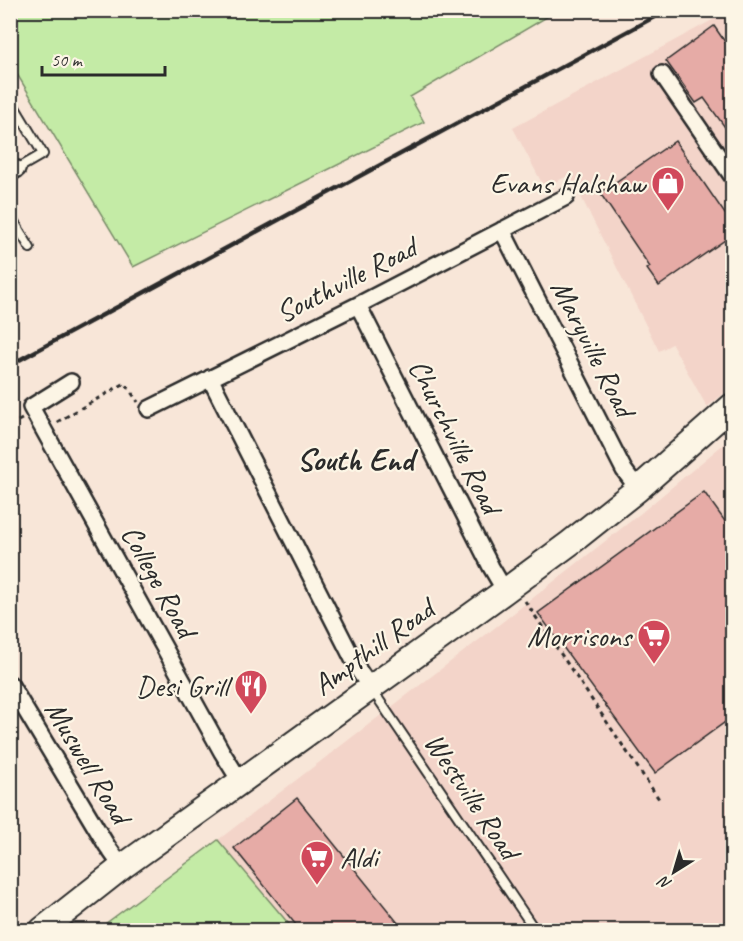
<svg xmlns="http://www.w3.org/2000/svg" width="743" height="941" font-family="Caveat,sans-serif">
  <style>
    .built { fill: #f3d4c9 }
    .green { fill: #c4eba6; stroke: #788b68; stroke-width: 1.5 }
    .building { fill: #e6aba6; stroke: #2b2b2b; stroke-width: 1.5 }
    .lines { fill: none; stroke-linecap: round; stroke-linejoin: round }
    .lane-casing { stroke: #2b2b2b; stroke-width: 12 }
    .street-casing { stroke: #2b2b2b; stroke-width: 20 }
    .primary-casing { stroke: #2b2b2b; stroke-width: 28 }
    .path { stroke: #2b2b2b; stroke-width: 3; stroke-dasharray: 4.5 4.5; stroke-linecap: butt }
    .lane { stroke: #fcf5e5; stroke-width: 8 }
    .street { stroke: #fcf5e5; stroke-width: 15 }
    .primary { stroke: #fcf5e5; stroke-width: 24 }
    .rail { stroke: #2b2b2b; stroke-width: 4.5 }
    .labels { text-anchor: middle; stroke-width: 4.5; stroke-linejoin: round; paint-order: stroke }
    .poi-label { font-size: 30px; fill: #2b2b2b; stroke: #fcf5e5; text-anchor: end }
    .street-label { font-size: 30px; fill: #2b2b2b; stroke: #fcf5e5 }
    .neighbourhood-label { font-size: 32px; font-weight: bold; fill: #2b2b2b; stroke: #fcf5e5 }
  </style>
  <rect width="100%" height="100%" fill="#f8e6d8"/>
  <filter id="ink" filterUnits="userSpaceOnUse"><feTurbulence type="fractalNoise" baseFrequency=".0167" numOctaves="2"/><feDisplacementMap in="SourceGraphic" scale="12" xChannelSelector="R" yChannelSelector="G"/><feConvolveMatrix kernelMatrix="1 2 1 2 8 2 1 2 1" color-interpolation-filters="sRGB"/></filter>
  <g filter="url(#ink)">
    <path class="built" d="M729,11H732V387L707,407L672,344L659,351L570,175L544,187L513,128Z
      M732,437V930H294L218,840L501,623L641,513Z"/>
    <path class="green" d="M10,11L11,10L557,11L410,97L424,122L133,267L17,74H15L11,66Z
      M218,840L294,930H97Z"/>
    <path class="building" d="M714,26L732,52V137L704,98L696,103L666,61Z
      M675,141L725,214L732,209V235L659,286L647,269L650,267L600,193Z
      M704,492L732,531V717L655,773L538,613Z
      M297,798L399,924L391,930H300L234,848Z"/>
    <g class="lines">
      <g class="lane-casing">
        <path id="lane" d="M10,99L43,154L17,169
          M10,215L30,248
          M723,416L732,428
          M373,691L535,930
          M724,930L732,924"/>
      </g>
      <g class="street-casing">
        <path id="street" d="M662,74L732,176
          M10,173L17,169
          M502,230L624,470L638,489
          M358,305L491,567L505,591
          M210,378L359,671L370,687
          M71,382L31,407L222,752L240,781
          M149,409L358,305L566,197
          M10,684L107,846L122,867"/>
      </g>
      <g class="primary-casing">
        <path id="primary" d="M42,930L122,867L505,591L570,543L638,489L732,406"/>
      </g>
      <path class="path" d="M57,422L125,383L138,402
        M10,425L22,419
        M525,601L661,802"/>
      <use href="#lane" class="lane"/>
      <use href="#street" class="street"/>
      <use href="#primary" class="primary"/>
      <path class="rail" d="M10,365L667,10"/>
    </g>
  </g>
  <defs>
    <g id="shop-pin" transform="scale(1.725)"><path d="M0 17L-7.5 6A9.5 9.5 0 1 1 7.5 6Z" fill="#d1495b" stroke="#fcf5e5"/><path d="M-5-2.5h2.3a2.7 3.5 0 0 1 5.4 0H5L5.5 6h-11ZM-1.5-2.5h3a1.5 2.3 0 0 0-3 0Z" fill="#fff"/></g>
    <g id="supermarket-pin" transform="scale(1.725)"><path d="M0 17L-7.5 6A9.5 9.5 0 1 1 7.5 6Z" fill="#d1495b" stroke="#fcf5e5"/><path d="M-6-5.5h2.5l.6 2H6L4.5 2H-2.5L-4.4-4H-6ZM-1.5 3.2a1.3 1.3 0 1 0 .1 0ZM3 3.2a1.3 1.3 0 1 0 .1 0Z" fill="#fff"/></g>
    <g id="restaurant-pin" transform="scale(1.725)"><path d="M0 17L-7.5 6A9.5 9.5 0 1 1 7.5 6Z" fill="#d1495b" stroke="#fcf5e5"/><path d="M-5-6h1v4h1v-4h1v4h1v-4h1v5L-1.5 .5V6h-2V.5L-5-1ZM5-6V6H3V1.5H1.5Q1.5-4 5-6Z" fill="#fff"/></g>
  </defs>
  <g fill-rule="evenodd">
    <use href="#shop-pin" x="668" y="183"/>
    <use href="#supermarket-pin" x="654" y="636"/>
    <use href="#restaurant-pin" x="251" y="686"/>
    <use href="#supermarket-pin" x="317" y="857"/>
  </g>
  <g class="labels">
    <g class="poi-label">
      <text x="645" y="193">Evans Halshaw</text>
      <text x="631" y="646">Morrisons</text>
      <text x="228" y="696">Desi Grill</text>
      <text x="340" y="867" text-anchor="start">Aldi</text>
    </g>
    <g class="street-label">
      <text transform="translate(346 280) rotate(-27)" y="10">Southville Road</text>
      <text transform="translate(593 348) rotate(63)" y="10">Maryville Road</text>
      <text transform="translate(455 436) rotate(63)" y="10">Churchville Road</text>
      <text transform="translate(159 581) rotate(61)" y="10">College Road</text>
      <text transform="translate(373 647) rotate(-36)" y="10">Ampthill Road</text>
      <text transform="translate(88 762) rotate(59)" y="10">Muswell Road</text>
      <text transform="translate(472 796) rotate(56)" y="10">Westville Road</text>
    </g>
    <g class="neighbourhood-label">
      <text x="355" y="470">South End</text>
    </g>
  </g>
  <rect width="743" height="941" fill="none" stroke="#fcf5e5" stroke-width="36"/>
  <rect x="18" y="18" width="707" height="905" fill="none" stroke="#2b2b2b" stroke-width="2" filter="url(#ink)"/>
  <g transform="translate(674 872) rotate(217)" stroke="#fcf5e5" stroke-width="4.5" paint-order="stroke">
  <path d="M0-4.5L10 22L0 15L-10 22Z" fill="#2b2b2b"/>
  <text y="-9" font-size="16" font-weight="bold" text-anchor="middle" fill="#2b2b2b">N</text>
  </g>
  <path d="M42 66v9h123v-9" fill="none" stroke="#2b2b2b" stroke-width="3"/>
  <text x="51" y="66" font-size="18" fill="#2b2b2b" stroke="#fcf5e5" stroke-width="4.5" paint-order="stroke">50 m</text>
</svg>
